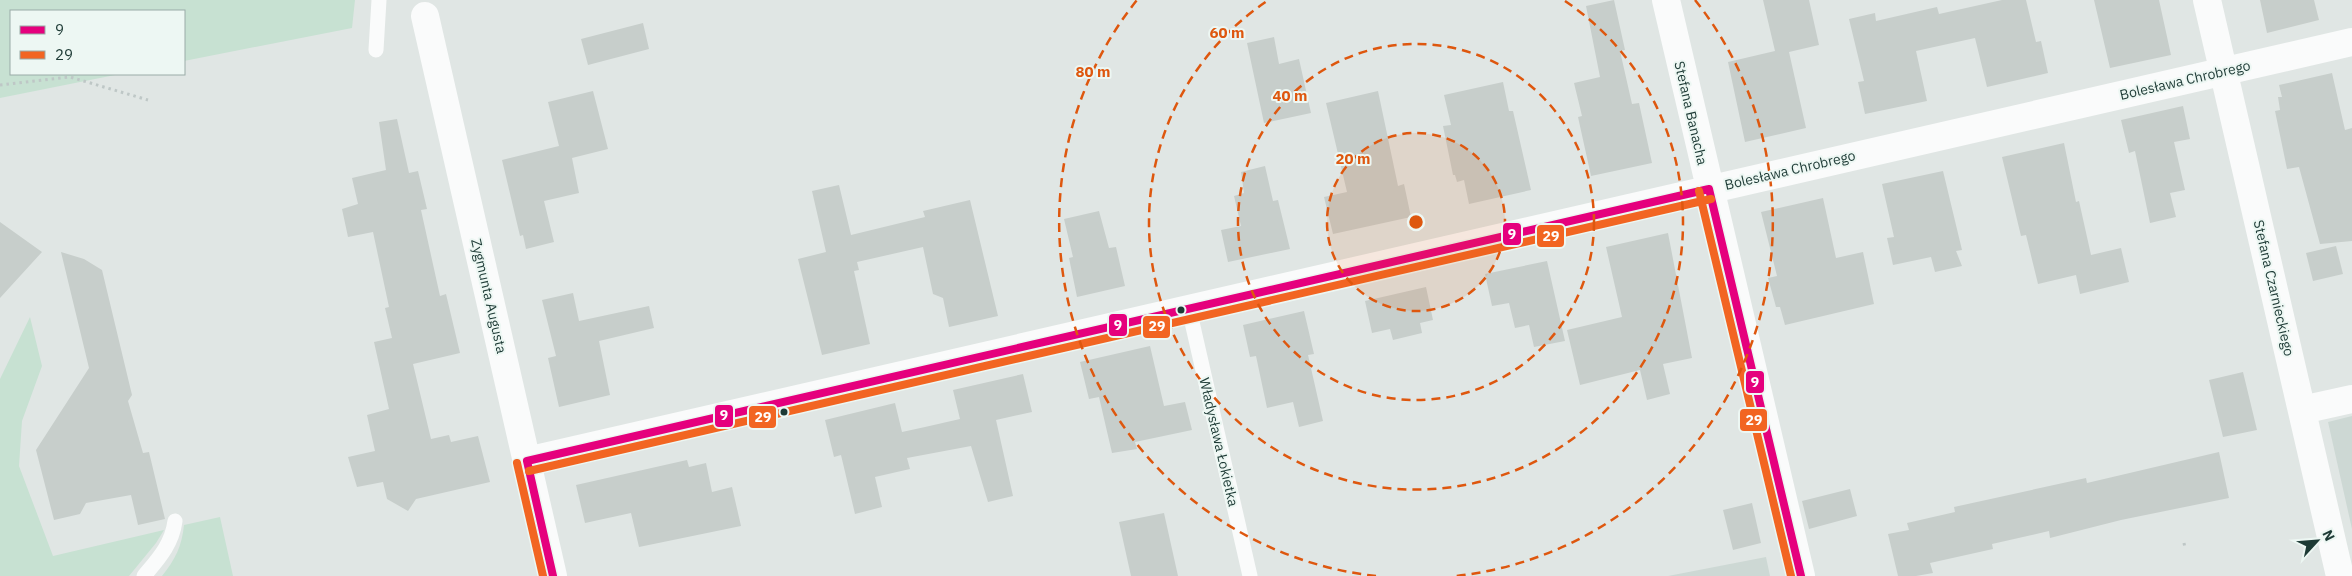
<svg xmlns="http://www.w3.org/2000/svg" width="2352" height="576" font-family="'IBM Plex Sans',sans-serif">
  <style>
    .built { fill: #cdd8d4 }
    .green { fill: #c7e1d2 }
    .building { fill: #c7cecb }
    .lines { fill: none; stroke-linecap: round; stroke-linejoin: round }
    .path { stroke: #bec7c6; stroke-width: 3; stroke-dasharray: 2.5 4; stroke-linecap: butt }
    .service { stroke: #fafbfb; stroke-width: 15 }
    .minor { stroke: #fafbfb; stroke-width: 28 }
    .bus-1-casing { stroke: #edf7f3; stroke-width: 11 }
    .bus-2-casing { stroke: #edf7f3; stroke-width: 11 }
    .bus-1 { stroke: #e5007d; stroke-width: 8 }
    .bus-2 { stroke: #f26522; stroke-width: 8 }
    .ring { fill: none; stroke: #de570e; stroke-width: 2.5; stroke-dasharray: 9 6 }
    .bus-dot { fill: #1d3a35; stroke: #edf7f3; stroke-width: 2 }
    .labels { text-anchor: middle; stroke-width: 4; stroke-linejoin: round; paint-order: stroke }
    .street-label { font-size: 14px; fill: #1d3a35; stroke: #edf7f3 }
    .centre { fill: #de570e; stroke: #edf7f3; stroke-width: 2.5 }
    .ring-label { font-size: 15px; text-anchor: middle; font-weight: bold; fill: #de570e; stroke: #edf7f3; stroke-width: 4; stroke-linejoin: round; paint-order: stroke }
    .line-badge { stroke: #edf7f3; stroke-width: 2 }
    .badge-label { font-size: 14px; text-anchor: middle; font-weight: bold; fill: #fff }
  </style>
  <rect width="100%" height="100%" fill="#e0e6e4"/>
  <path class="built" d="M2352,416V529L2328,422Z
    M1766,557L1770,576H1668Z"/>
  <path class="green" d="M0,0H355L352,28L184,61V11H11V74H120L0,98Z
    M30,317L42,366L22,421L19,466L53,556L164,530L156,543L129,576H0V379Z
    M220,517L233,576H162C175,560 182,546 184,525Z"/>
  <path class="building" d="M1614,0L1625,50L1620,51L1632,104L1639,103L1652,163L1591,176L1578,117L1582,116L1574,83L1600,77L1586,6Z
    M1763,0H1809L1819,45L1789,52L1806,128L1745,142L1728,62L1775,51Z
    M2002,0H2026L2036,42L2041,41L2048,73L1987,87L1975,38L1916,51L1927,101L1865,114L1858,82L1864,81L1849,19L1875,13L1876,21L1937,7L1939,14Z
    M2094,0H2159L2171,55L2110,68Z
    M2260,0H2314L2319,20L2267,33Z
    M643,23L649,49L588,65L581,39Z
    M1274,37L1279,64L1299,59L1311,113L1264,123L1247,43Z
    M2332,73L2345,130L2352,128V241L2320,244L2299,167L2287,169L2275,111L2280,110L2278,97H2282L2279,85Z
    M1503,82L1509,111H1513L1531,190L1469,204L1464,180L1457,182L1455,175H1453L1443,126L1451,125L1444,95Z
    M593,91L608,149L572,158L579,193L544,201L554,242L526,249L523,235L520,236L502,160L559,146L548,102Z
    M1378,91L1398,186L1404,184L1411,217L1333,234L1324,197L1347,192L1326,103Z
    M2183,106L2190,139L2174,142L2185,190L2170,193L2176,217L2150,223L2135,151L2129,153L2121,120Z
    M397,119L409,173L418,171L427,209L421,210L440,296L446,294L460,353L413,364L431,439L449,435L451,442L478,436L490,482L416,499L408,511L387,499L383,482L357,487L348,457L375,451L367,415L389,409L374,342L392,338L385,308L389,307L373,232L348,237L342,209L358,204L352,178L386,170L379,122Z
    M2064,143L2076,202L2079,201L2091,255L2121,248L2129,282L2080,294L2076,275L2038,284L2026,235L2021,236L2002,157Z
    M1265,166L1273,201L1278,200L1290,249L1228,262L1221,230L1241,226L1234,196L1244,193L1241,172Z
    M1943,171L1962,250L1956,251L1962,266L1935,272L1931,257L1893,265L1887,238L1894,237L1882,184Z
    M839,185L851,235L925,217L923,211L970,200L998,316L949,327L943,298L933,294L923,247L857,262L859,270L854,271L870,344L822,355L798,259L826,252L812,191Z
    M1823,198L1836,258L1863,252L1874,304L1785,325L1780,307H1776L1768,278L1777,276L1761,212Z
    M1099,211L1109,248L1116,247L1125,286L1077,297L1069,258L1073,257L1064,219Z
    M0,222L42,252L0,298Z
    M1668,233L1692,358L1663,364L1670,394L1647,400L1640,370L1580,385L1567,330L1622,317L1606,247Z
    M2336,246L2343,274L2313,281L2306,253Z
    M61,252L84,259L102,270L132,395L128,401L143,453L149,452L165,519L138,525L131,495L86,503L80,514L54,520L36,450L89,368Z
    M1547,261L1565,341L1534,347L1529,325L1515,328L1509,303L1492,306L1485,274Z
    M1426,287L1433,320L1420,323L1422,333L1393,340L1390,329L1372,333L1365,301Z
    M573,293L579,321L649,306L654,328L599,341L610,395L559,407L548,358L556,356L542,300Z
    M1304,311L1314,354L1308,355L1323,421L1299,427L1293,402L1267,408L1256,356L1250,357L1243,325Z
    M1150,346L1164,406L1185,402L1192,430L1135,442L1137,449L1112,453L1099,397L1089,399L1080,362Z
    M2243,372L2257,430L2223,437L2209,380Z
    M1023,374L1032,412L996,420L1013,496L988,502L971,446L907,458L910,469L875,477L882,507L855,514L841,455L834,457L825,420L895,403L902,432L925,427L960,419L953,390Z
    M2219,452L2229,498L2121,520L2050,538L2049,531L1992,544L1993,549L1930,563L1933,573L1916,576H1898L1888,534L1909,530L1907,523L1955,512L1954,507L2086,478L2087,483Z
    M687,460L689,467L706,463L712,492L732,487L741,526L639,547L631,513L585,523L576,485Z
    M1850,489L1857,516L1809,529L1802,501Z
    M1752,503L1761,543L1733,550L1723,510Z
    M1164,513L1178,576H1131L1119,522Z"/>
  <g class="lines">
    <path class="path" d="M0,85L70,77L148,100
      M2184,543L2185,548"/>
    <path class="service" d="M376,50L379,0
      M1189,309L1250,576
      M144,576C159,558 172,544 175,521"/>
    <path class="minor" d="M1666,0L1801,576
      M2207,0L2340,576
      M425,16L553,576
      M2302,410L2352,399
      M527,461L2352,42"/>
    <g class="bus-1-casing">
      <path id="bus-1" d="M1709,189L1801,576
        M527,461L1709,189
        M527,461L553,576"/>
    </g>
    <g class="bus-2-casing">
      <path id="bus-2" d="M1699,191L1791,576
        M517,463L543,576
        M529,471L1711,199"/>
    </g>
    <use href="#bus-1" class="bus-1"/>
    <use href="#bus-2" class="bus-2"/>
  </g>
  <circle cx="1416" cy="222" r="89" fill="#de570e" fill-opacity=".12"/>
  <g class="ring">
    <circle cx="1416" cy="222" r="89"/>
    <circle cx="1416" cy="222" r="178"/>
    <path d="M1565 1A267 267 0 1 1 1267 1"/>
    <path d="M1376 576A356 356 0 0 1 1137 0M1695 0A356 356 0 0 1 1456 576"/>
  </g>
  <g class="bus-dot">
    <circle cx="1181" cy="310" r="4.5"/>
    <circle cx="784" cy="412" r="4.5"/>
  </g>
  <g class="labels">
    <g class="street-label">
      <text transform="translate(2185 80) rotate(-13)" y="5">Bolesława Chrobrego</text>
      <text transform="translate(1691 113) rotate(77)" y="5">Stefana Banacha</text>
      <text transform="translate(1790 170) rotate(-13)" y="5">Bolesława Chrobrego</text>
      <text transform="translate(2274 288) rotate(77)" y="5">Stefana Czarnieckiego</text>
      <text transform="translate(489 296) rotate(77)" y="5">Zygmunta Augusta</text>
      <text transform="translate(1219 442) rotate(77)" y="5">Władysława Łokietka</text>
    </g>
  </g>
  <circle cx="1416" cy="222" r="8" class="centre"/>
  <g class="ring-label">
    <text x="1227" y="38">60 m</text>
    <text x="1093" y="77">80 m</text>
    <text x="1290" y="101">40 m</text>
    <text x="1353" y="164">20 m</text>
  </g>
  <g class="line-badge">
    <rect x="1502" y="222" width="20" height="24" rx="5" fill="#e5007d"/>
    <rect x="1536" y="224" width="29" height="24" rx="5" fill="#f26522"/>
    <rect x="1108" y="313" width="20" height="24" rx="5" fill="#e5007d"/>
    <rect x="1142" y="315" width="29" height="24" rx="5" fill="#f26522"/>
    <rect x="1745" y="370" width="20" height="24" rx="5" fill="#e5007d"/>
    <rect x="714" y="404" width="20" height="24" rx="5" fill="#e5007d"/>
    <rect x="748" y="405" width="29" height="24" rx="5" fill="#f26522"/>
    <rect x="1739" y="408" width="29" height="24" rx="5" fill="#f26522"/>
  </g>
  <g class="badge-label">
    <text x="1512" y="239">9</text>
    <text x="1551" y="241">29</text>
    <text x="1118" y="330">9</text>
    <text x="1157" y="331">29</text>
    <text x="1755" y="387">9</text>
    <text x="724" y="420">9</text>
    <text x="763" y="422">29</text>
    <text x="1754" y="425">29</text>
  </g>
  <rect x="10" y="10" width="175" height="65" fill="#edf7f3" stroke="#9aaba7"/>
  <rect x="20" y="26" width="25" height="8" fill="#e5007d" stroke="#9aaba7"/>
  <text x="55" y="35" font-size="15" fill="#1d3a35">9</text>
  <rect x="20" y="51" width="25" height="8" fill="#f26522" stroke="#9aaba7"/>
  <text x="55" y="60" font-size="15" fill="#1d3a35">29</text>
  <g transform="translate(2317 541) rotate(64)" stroke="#edf7f3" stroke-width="4" paint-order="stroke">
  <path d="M0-4L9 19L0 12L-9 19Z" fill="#1d3a35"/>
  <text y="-8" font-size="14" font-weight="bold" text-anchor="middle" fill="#1d3a35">N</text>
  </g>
</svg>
